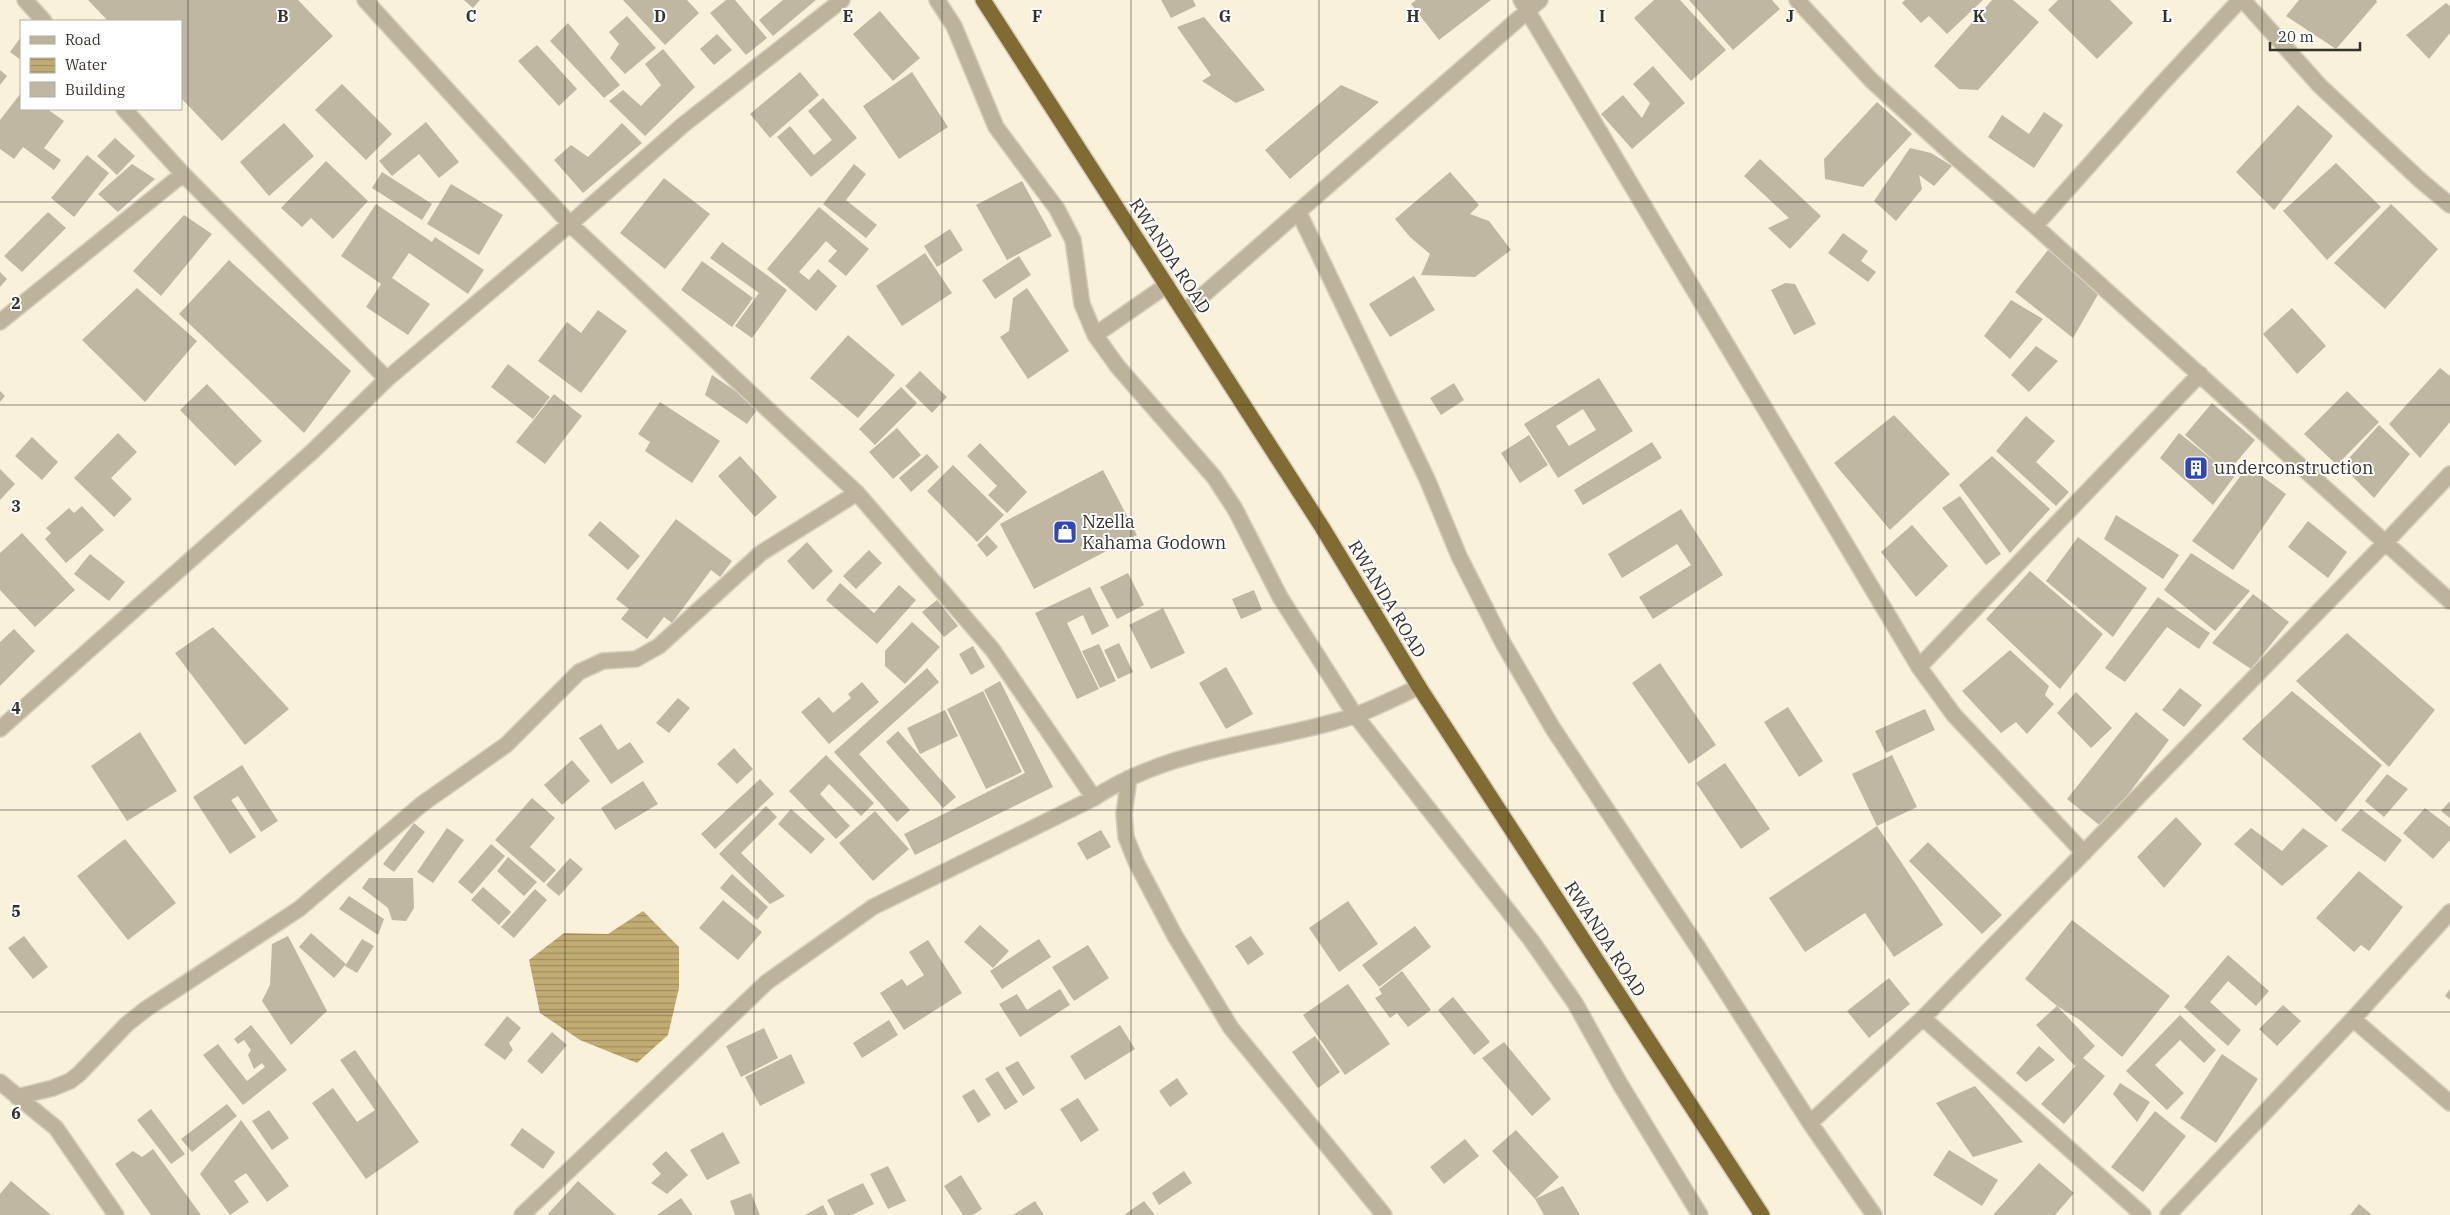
<svg xmlns="http://www.w3.org/2000/svg" width="2450" height="1215" font-family="'IBM Plex Serif',serif">
  <style>
    .water { fill: url(#water-rules) }
    .building { fill: #bfb7a2; fill-rule: evenodd }
    .lines { fill: none; stroke-linecap: round; stroke-linejoin: round }
    .minor-casing { stroke: #d7cfbb; stroke-width: 18 }
    .highway-casing { stroke: #d7cfbb; stroke-width: 18 }
    .minor { stroke: #bdb39b; stroke-width: 15 }
    .highway { stroke: #806b33; stroke-width: 15 }
    .grid { fill: none; stroke: #36322a; stroke-width: 1; stroke-opacity: 0.55 }
    .labels { text-anchor: middle; stroke-width: 4; stroke-linejoin: round; paint-order: stroke }
    .street-label { font-size: 18px; fill: #36322a; stroke: #fff }
    .poi-label { font-size: 18px; fill: #36322a; stroke: #fff; text-anchor: start }
    .grid-label { font-size: 16px; text-anchor: middle; font-weight: bold; fill: #36322a; stroke: #fff; stroke-width: 4; stroke-linejoin: round; paint-order: stroke }
  </style>
  <defs>
    <pattern id="water-rules" width="6" height="5" patternUnits="userSpaceOnUse" patternTransform="scale(1.25)"><rect width="6" height="5" fill="#c2ac73"/><path d="M0 2.5h6" fill="none" stroke="#9e8d5f"/></pattern>
  </defs>
  <rect width="100%" height="100%" fill="#faf1db"/>
  <path class="water" d="M643,911L679,947V988L668,1035L637,1063L580,1040L540,1013L529,960L564,933L608,934Z"/>
  <path class="building" d="M88,0H298L333,36L222,141L181,98V21H108Z
    M464,0H480L473,8Z
    M623,0H687L699,13L665,45Z
    M726,0H735L767,38L746,55L710,13Z
    M783,0H816L773,36L759,20Z
    M1161,0H1193L1196,6L1171,18Z
    M1416,0H1491L1439,40L1411,4Z
    M1654,0H1680L1726,50L1691,81L1634,18Z
    M1689,0H1772L1780,9L1733,50Z
    M1905,0H1983L1947,34L1929,16L1921,23L1902,3Z
    M1992,0H2013L2039,22L1978,90L1959,89L1934,66Z
    M2058,0H2110L2133,23L2097,59L2048,10Z
    M2299,0H2376L2377,2L2336,49L2286,16Z
    M2446,3L2450,6V33L2429,59L2406,35Z
    M880,11L920,58L893,81L853,34Z
    M627,16L656,48L625,74L610,58L619,44L609,32Z
    M1204,17L1265,90L1236,103L1202,81L1211,75L1177,27Z
    M568,23L620,85L604,98L550,41Z
    M717,34L732,50L714,65L700,49Z
    M21,37V60L10,52Z
    M537,45L577,89L559,106L518,61Z
    M663,49L695,87L645,136L609,101L623,90L641,106L661,85L645,64Z
    M1653,66L1685,103L1632,149L1601,114L1623,95L1642,118L1650,103L1633,84Z
    M0,70L7,76L0,85Z
    M800,72L819,95L770,138L750,114Z
    M912,72L948,127L899,159L863,106Z
    M342,84L392,134L366,160L315,110Z
    M1341,85L1379,102L1290,179L1265,150Z
    M21,93V109H47L64,121L44,148L61,160L54,170L23,147L14,159L0,149V120Z
    M823,98L857,138L811,177L777,137L790,126L814,155L832,140L808,111Z
    M1877,102L1912,134L1863,187L1825,179L1824,159Z
    M2298,105L2333,136L2274,210L2236,172Z
    M2044,112L2063,125L2034,168L1988,137L2002,115L2029,134Z
    M426,122L459,162L439,178L419,154L392,176L379,161Z
    M284,123L314,156L269,196L240,162Z
    M622,123L642,143L583,193L554,160L571,145L588,157Z
    M115,138L135,156L117,175L97,156Z
    M1910,148L1931,153L1952,166L1934,186L1919,175L1922,189L1896,221L1874,201Z
    M87,155L109,173L74,217L51,198Z
    M1760,159L1821,216L1790,249L1768,228L1789,218L1744,176Z
    M326,161L368,201L333,239L311,218L302,227L281,208Z
    M2336,163L2381,207L2327,260L2283,211Z
    M132,164L155,179L118,212L98,194Z
    M854,164L866,174L846,200L877,225L866,238L823,204Z
    M382,172L432,204L422,220L372,188Z
    M1450,172L1479,205L1470,214L1489,221L1511,250L1475,277L1421,275L1430,254L1410,237L1395,219Z
    M664,178L710,214L665,269L620,233Z
    M1022,181L1052,236L1007,260L976,205Z
    M451,184L503,215L479,255L427,224Z
    M376,204L432,242L435,237L484,270L468,294L409,253L392,278L430,304L408,335L366,307L381,284L341,256Z
    M2391,204L2438,249L2385,309L2334,263Z
    M819,207L869,249L846,276L828,261L837,251L826,241L799,272L809,280L818,269L837,286L816,311L767,269Z
    M48,212L66,228L22,272L4,256Z
    M184,215L212,234L161,296L133,271Z
    M950,229L963,250L937,267L924,246Z
    M1843,233L1868,251L1861,261L1876,272L1868,282L1828,253Z
    M722,242L787,290L752,338L735,326L759,293L710,258Z
    M2048,250L2100,291L2073,338L2015,292Z
    M925,253L952,293L902,326L876,286Z
    M1019,256L1031,275L995,299L982,280Z
    M229,260L351,371L304,433L179,314Z
    M702,261L753,298L732,327L681,290Z
    M0,272L7,279L0,287Z
    M1414,276L1435,310L1390,337L1369,304Z
    M1785,283L1795,284L1816,324L1794,335L1771,290Z
    M137,288L197,341L145,402L82,340Z
    M1027,288L1069,351L1028,379L1000,337L1009,331L1013,298Z
    M2011,300L2043,319L2010,359L1984,336Z
    M2292,308L2326,346L2297,374L2263,334Z
    M598,310L627,331L581,393L538,361L567,322L581,333Z
    M848,335L895,375L858,418L810,378Z
    M2036,346L2058,361L2029,392L2011,375Z
    M508,364L550,397L533,419L491,387Z
    M2440,368L2450,376V422L2420,458L2389,424Z
    M920,371L947,397L932,413L905,386Z
    M712,375L759,407L747,424L705,395Z
    M1599,378L1633,431L1558,478L1524,424ZM1583,409L1596,430L1569,446L1556,426Z
    M1454,383L1464,400L1441,415L1430,398Z
    M207,384L262,441L235,466L180,410Z
    M901,387L917,403L875,445L859,429Z
    M0,391L5,396L0,402Z
    M2347,391L2379,422L2337,465L2304,434Z
    M554,394L582,416L545,464L516,442Z
    M660,402L720,441L692,483L645,451L650,442L638,434Z
    M2212,403L2255,440L2228,472L2234,477L2213,505L2160,458L2179,433L2218,464L2185,435Z
    M1894,415L1950,474L1890,530L1834,463Z
    M2026,416L2055,441L2036,462L2069,492L2056,506L1996,451Z
    M2379,425L2410,454L2374,498L2342,466Z
    M897,428L921,455L893,479L869,452Z
    M118,433L137,452L111,478L132,499L114,517L74,478Z
    M1529,435L1548,465L1520,483L1501,453Z
    M32,437L58,462L42,480L15,456Z
    M1652,442L1662,458L1583,505L1574,490Z
    M980,443L1027,492L1007,513L988,495L997,486L967,456Z
    M927,454L939,467L911,492L899,478Z
    M740,456L777,497L755,517L718,476Z
    M1992,456L2050,509L2010,553L1959,485Z
    M953,465L1004,515L977,542L927,491Z
    M2248,466L2286,494L2233,570L2192,541Z
    M0,469L15,484L0,500Z
    M1103,470L1137,535L1034,589L1000,524Z
    M1960,496L2001,554L1986,565L1942,508Z
    M82,506L104,530L66,563L45,539L51,533L46,528L69,508L74,513Z
    M1681,509L1723,575L1653,619L1639,597L1691,565L1677,544L1622,578L1608,554Z
    M2116,515L2179,555L2163,579L2104,539Z
    M676,519L732,561L720,577L711,570L672,623L664,617L647,639L621,619L629,609L616,599Z
    M600,521L640,556L628,570L588,535Z
    M2308,521L2347,552L2328,578L2288,547Z
    M1912,525L1948,566L1916,597L1881,552Z
    M22,533L75,590L35,627L0,590V553Z
    M987,535L998,547L987,557L977,545Z
    M2078,537L2147,588L2113,637L2046,581Z
    M807,542L833,571L813,590L787,561Z
    M869,550L882,563L856,589L843,576Z
    M2191,553L2250,591L2215,631L2164,590Z
    M90,554L125,582L109,601L74,574Z
    M2030,571L2103,634L2060,689L1986,619Z
    M1128,573L1144,605L1117,619L1100,587Z
    M840,583L874,613L899,585L916,600L877,644L826,600Z
    M1090,587L1109,626L1092,635L1083,615L1067,623L1099,689L1077,699L1035,613Z
    M1254,590L1262,610L1241,619L1232,599Z
    M2253,594L2289,622L2251,669L2212,643Z
    M2158,597L2210,633L2199,649L2167,627L2125,682L2105,668Z
    M937,600L958,626L944,637L922,612Z
    M1163,608L1185,653L1151,669L1129,625Z
    M912,622L940,647L905,684L885,666V651Z
    M213,627L289,709L245,745L175,653Z
    M14,629L35,651L0,686V642Z
    M2347,633L2435,710L2389,767L2296,681Z
    M1119,643L1133,672L1118,679L1104,650Z
    M1099,644L1116,681L1100,688L1082,651Z
    M973,646L985,667L971,675L959,654Z
    M2010,650L2049,686L2045,695L2054,704L2027,734L2016,722L2001,733L1962,691Z
    M1660,663L1716,745L1689,764L1632,683Z
    M1226,667L1253,714L1226,729L1199,683Z
    M927,668L939,682L859,754L910,810L897,822L834,752Z
    M1000,681L1053,787L915,855L904,834L1025,773L984,690Z
    M862,682L879,702L829,744L801,712L819,697L833,713L851,698L848,694Z
    M2180,688L2202,705L2184,727L2162,710Z
    M983,691L1022,772L986,789L947,709Z
    M2292,691L2382,765L2336,822L2242,739Z
    M2076,692L2112,728L2091,748L2057,713Z
    M678,698L690,708L669,733L656,723Z
    M1788,707L1823,761L1799,777L1764,722Z
    M1925,709L1935,730L1886,753L1875,731Z
    M945,710L958,736L920,754L907,728Z
    M2136,712L2169,740L2103,828L2067,799Z
    M601,724L618,750L630,742L644,762L611,784L579,738Z
    M898,731L956,797L943,808L886,742Z
    M140,732L177,791L127,821L91,766Z
    M734,748L753,769L737,784L717,764Z
    M826,755L874,803L861,816L829,784L820,794L850,826L836,839L789,791Z
    M1892,755L1917,807L1877,826L1852,774Z
    M572,760L590,781L562,805L544,785Z
    M1725,763L1770,829L1741,849L1696,783Z
    M242,765L278,821L261,832L238,796L231,800L256,837L230,854L193,797Z
    M2387,774L2408,789L2384,817L2365,801Z
    M760,779L774,794L715,849L701,834Z
    M643,781L658,804L615,830L601,808Z
    M532,798L555,818L530,847L556,870L544,883L495,840Z
    M2450,801V818L2441,811Z
    M766,806L777,817L741,853L785,896L770,904L719,854Z
    M2425,808L2450,827V840L2433,859L2403,833Z
    M791,809L825,839L811,854L778,824Z
    M2361,809L2402,840L2385,862L2341,830Z
    M875,811L909,849L873,881L839,843Z
    M2176,817L2202,844L2164,888L2137,857Z
    M414,823L425,832L394,872L383,864Z
    M1877,826L1943,925L1894,957L1865,913L1805,952L1769,898Z
    M447,828L464,840L433,883L417,872Z
    M2251,828L2282,851L2303,828L2328,846L2282,886L2234,844Z
    M1101,830L1111,847L1087,860L1077,843Z
    M125,839L176,903L128,940L77,876Z
    M1928,842L2002,915L1982,934L1909,861Z
    M491,844L505,856L472,894L458,882Z
    M508,857L537,882L524,896L497,871Z
    M570,858L583,869L559,896L546,885Z
    M2359,871L2403,907L2369,951L2361,945L2354,952L2316,918Z
    M732,874L768,907L757,920L720,888Z
    M369,878H413L414,908L406,921L392,920L388,908L362,888Z
    M483,887L511,912L499,925L471,900Z
    M535,889L547,900L514,938L501,927Z
    M349,896L384,919L378,935L339,909Z
    M723,900L762,932L738,960L699,928Z
    M1348,901L1378,944L1339,972L1309,928Z
    M2072,920L2170,996L2122,1057L2080,1020L2057,1006L2095,1046L2083,1058L2105,1076L2064,1124L2041,1104L2080,1061L2075,1066L2036,1025L2057,1006L2025,979Z
    M980,925L1009,951L993,968L964,942Z
    M1415,926L1431,947L1379,987L1362,965Z
    M311,933L346,964L334,978L299,947Z
    M24,936L48,967L33,979L8,948Z
    M288,936L327,1011L291,1045L262,1001L270,985L272,944Z
    M1251,936L1264,954L1248,965L1235,946Z
    M362,939L374,946L357,973L345,966Z
    M1039,939L1051,957L1002,989L990,971Z
    M928,940L962,993L904,1030L880,993L902,979L907,986L924,975L909,952Z
    M1088,945L1109,978L1074,1001L1052,967Z
    M2228,955L2269,991L2256,1006L2228,981L2210,1002L2241,1030L2228,1046L2184,1007Z
    M1402,971L1431,1010L1408,1027L1397,1013L1390,1018L1375,998L1382,994L1379,989Z
    M1889,978L1910,1004L1869,1038L1847,1011Z
    M1348,984L1390,1044L1345,1075L1303,1015Z
    M1060,989L1070,1005L1020,1037L999,1004L1017,994L1027,1010Z
    M2450,989V1000L2445,996Z
    M1453,997L1490,1042L1474,1055L1438,1010Z
    M2283,1005L2301,1021L2277,1046L2259,1029Z
    M2180,1015L2216,1050L2204,1063L2180,1040L2155,1065L2184,1093L2167,1110L2126,1071Z
    M507,1016L521,1028L509,1043L513,1050L505,1060L484,1045Z
    M889,1020L898,1035L862,1058L853,1043Z
    M251,1025L287,1070L243,1105L203,1055L218,1044L247,1081L265,1067L262,1063L254,1069L248,1055L251,1050L244,1040L238,1044L234,1039Z
    M1120,1025L1135,1049L1085,1080L1070,1056Z
    M764,1028L778,1058L741,1077L726,1046Z
    M552,1032L567,1045L542,1074L527,1061Z
    M1315,1036L1340,1072L1318,1088L1292,1052Z
    M1504,1042L1551,1099L1532,1116L1482,1058Z
    M2039,1046L2055,1060L2026,1082L2016,1073Z
    M355,1050L419,1142L366,1179L312,1103L333,1088L357,1122L375,1110L340,1060Z
    M791,1054L805,1083L760,1106L745,1077Z
    M2222,1054L2258,1079L2216,1143L2180,1118Z
    M1018,1061L1035,1088L1023,1096L1005,1068Z
    M998,1071L1018,1102L1005,1110L985,1079Z
    M1177,1078L1188,1094L1170,1107L1159,1091Z
    M2120,1083L2150,1102L2137,1122L2113,1094Z
    M1975,1086L2023,1142L1973,1157L1936,1103Z
    M974,1089L991,1115L978,1123L962,1096Z
    M1078,1098L1099,1130L1081,1142L1060,1109Z
    M227,1104L237,1116L192,1152L181,1139Z
    M151,1109L185,1154L171,1164L137,1120Z
    M269,1110L289,1138L272,1150L252,1121Z
    M2155,1111L2186,1136L2143,1192L2111,1167Z
    M241,1120L289,1186L267,1202L246,1173L234,1181L249,1202L230,1215L200,1174Z
    M522,1128L555,1152L543,1169L510,1145Z
    M1516,1130L1559,1177L1535,1199L1492,1151Z
    M723,1132L740,1163L707,1180L690,1150Z
    M1465,1139L1479,1156L1444,1184L1430,1167Z
    M153,1149L201,1215H151L115,1164L133,1151L142,1157Z
    M1949,1150L1998,1180L1982,1206L1933,1175Z
    M666,1151L688,1175L667,1194L651,1183L661,1174L652,1164Z
    M2039,1163L2074,1193L2055,1215H1993Z
    M888,1166L906,1201L888,1209L870,1174Z
    M1184,1171L1192,1183L1159,1205L1152,1193Z
    M961,1175L982,1209L973,1215H963L944,1186Z
    M11,1181L51,1215H0V1194Z
    M578,1181L616,1215H547Z
    M863,1183L874,1204L852,1215H835L827,1200Z
    M1563,1186L1580,1215H1544L1535,1199Z
    M751,1193L760,1215H735L730,1201Z
    M681,1198L693,1215H657Z
    M1035,1201L1044,1215H1013Z
    M1144,1201L1155,1215H1124Z
    M2359,1204L2372,1215H2350Z
    M823,1205L828,1215H805Z"/>
  <g class="lines">
    <g class="minor-casing">
      <path id="minor" d="M25,0L44,21
        M365,0L570,224L857,493L992,649L1094,798
        M937,0L954,26L996,127L1057,209L1073,240L1082,304L1095,335L1118,367L1214,477L1235,509L1280,597L1355,715L1531,940L1575,1003L1620,1084L1700,1215
        M1521,0L1919,667L1954,715L2084,853
        M1797,0L1871,80L1954,156L2035,226L2450,601
        M2243,0L2319,85L2420,180L2450,205
        M124,109L183,174L387,379
        M1299,213L1427,479L1459,556L1503,643L1552,727L1697,946L1810,1123L1874,1215
        M2035,226L2157,89L2240,0
        M1185,311L1540,0
        M0,322L183,174
        M1095,335L1167,285
        M1919,667L2200,374
        M0,729L313,451L387,379L570,224L683,125L842,0
        M1129,778L1124,814L1126,837L1136,862L1175,936L1231,1028L1384,1215
        M1923,1018L2143,1215
        M2353,1019L2450,1103
        M0,1082L56,1128L116,1215
        M17,1097L53,1088L70,1081L79,1074L127,1024L146,1009L299,909L422,804L506,745L579,672L603,661L636,659L659,646L761,553L857,493
        M1810,1123L1923,1018L2385,543L2450,474
        M522,1215L767,982L873,907L1094,798C1166,750 1256,744 1337,721C1365,714 1392,699 1419,687
        M2168,1215L2353,1019L2450,912"/>
    </g>
    <g class="highway-casing">
      <path id="highway" d="M983,0L1322,527L1419,687L1762,1215"/>
    </g>
    <use href="#minor" class="minor"/>
    <use href="#highway" class="highway"/>
  </g>
  <path class="grid" d="M188,0V1215M377,0V1215M565,0V1215M754,0V1215M942,0V1215M1131,0V1215M1319,0V1215M1508,0V1215M1696,0V1215M1885,0V1215M2073,0V1215M2262,0V1215M0,202H2450M0,405H2450M0,608H2450M0,810H2450M0,1012H2450"/>
  <defs>
    <g id="building-square" transform="scale(1.25)"><rect x="-9" y="-9" width="18" height="18" rx="4" fill="#2f47b8" stroke="#fff"/><path d="M-4-6H4V6H1V3H-1V6H-4ZM-2.5-4.3h1.7v1.8h-1.7ZM.8-4.3h1.7v1.8H.8ZM-2.5-1h1.7V.8h-1.7ZM.8-1h1.7V.8H.8Z" fill="#fff"/></g>
    <g id="shop-square" transform="scale(1.25)"><rect x="-9" y="-9" width="18" height="18" rx="4" fill="#2f47b8" stroke="#fff"/><path d="M-5-2.5h2.3a2.7 3.5 0 0 1 5.4 0H5L5.5 6h-11ZM-1.5-2.5h3a1.5 2.3 0 0 0-3 0Z" fill="#fff"/></g>
  </defs>
  <g fill-rule="evenodd">
    <use href="#building-square" x="2196" y="468"/>
    <use href="#shop-square" x="1065" y="532"/>
  </g>
  <g class="labels">
    <g class="street-label">
      <text transform="translate(1170 256) rotate(57)" y="6">RWANDA ROAD</text>
      <text transform="translate(1387 599) rotate(59)" y="6">RWANDA ROAD</text>
      <text transform="translate(1605 939) rotate(57)" y="6">RWANDA ROAD</text>
    </g>
    <g class="poi-label">
      <text x="2214" y="474">underconstruction</text>
      <text x="1082" y="528">Nzella<tspan x="1082" dy="21">Kahama Godown</tspan></text>
    </g>
  </g>
  <g class="grid-label">
    <text x="283" y="22">B</text>
    <text x="471" y="22">C</text>
    <text x="660" y="22">D</text>
    <text x="848" y="22">E</text>
    <text x="1037" y="22">F</text>
    <text x="1225" y="22">G</text>
    <text x="1413" y="22">H</text>
    <text x="1602" y="22">I</text>
    <text x="1790" y="22">J</text>
    <text x="1979" y="22">K</text>
    <text x="2167" y="22">L</text>
    <text x="16" y="309">2</text>
    <text x="16" y="512">3</text>
    <text x="16" y="714">4</text>
    <text x="16" y="917">5</text>
    <text x="16" y="1119">6</text>
  </g>
  <rect x="20" y="20" width="162" height="90" fill="#ffffff" stroke="#afadaa"/>
  <rect x="30" y="36" width="25" height="8" fill="#bdb39b" stroke="#afadaa"/>
  <text x="65" y="45" font-size="15" fill="#36322a">Road</text>
  <rect x="30" y="58" width="25" height="15" fill="url(#water-rules)" stroke="#afadaa"/>
  <text x="65" y="70" font-size="15" fill="#36322a">Water</text>
  <rect x="30" y="82" width="25" height="15" fill="#bfb7a2" stroke="#afadaa"/>
  <text x="65" y="95" font-size="15" fill="#36322a">Building</text>
  <path d="M2270 42v8h90v-8" fill="none" stroke="#36322a" stroke-width="2.5"/>
  <text x="2278" y="42" font-size="15" fill="#36322a" stroke="#ffffff" stroke-width="4" paint-order="stroke">20 m</text>
</svg>
